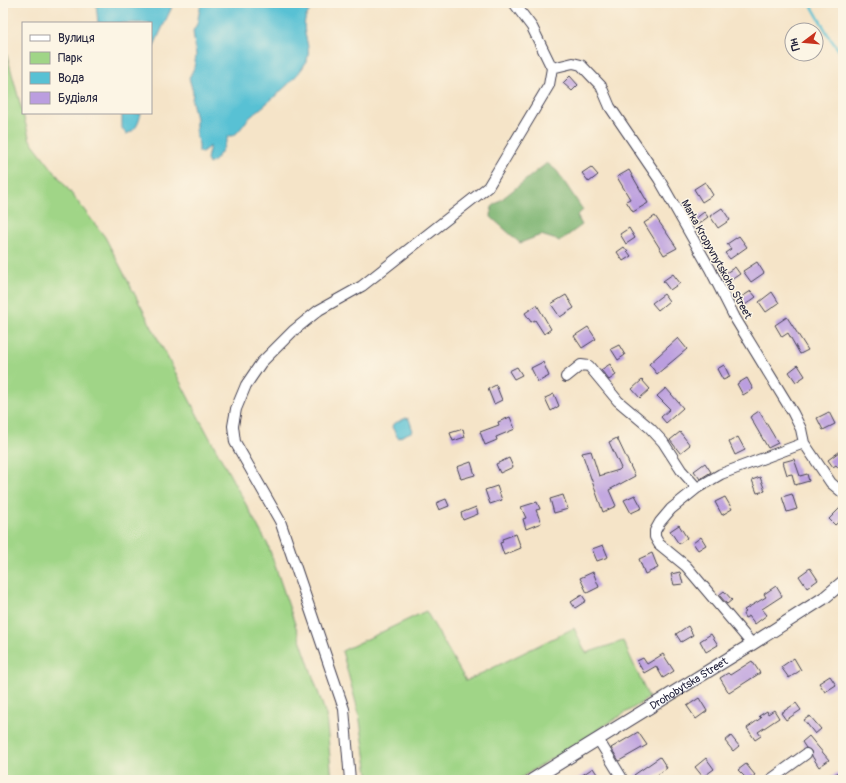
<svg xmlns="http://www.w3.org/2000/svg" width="846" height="783" font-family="Pangolin,sans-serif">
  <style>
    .green { fill: #a0d587; stroke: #617c61 }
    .forest { fill: #80b674; stroke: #516c58 }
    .water { fill: #58c1d4; stroke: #3d7288 }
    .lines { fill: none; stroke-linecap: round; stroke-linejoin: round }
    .stream { stroke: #58c1d4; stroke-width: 2.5 }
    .building { fill: #bb9edf }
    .minor-casing { stroke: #423f50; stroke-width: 12 }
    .tertiary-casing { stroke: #423f50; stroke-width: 14 }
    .minor { stroke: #fff; stroke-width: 10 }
    .tertiary { stroke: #fff; stroke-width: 12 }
    .labels { text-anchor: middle; stroke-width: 3; stroke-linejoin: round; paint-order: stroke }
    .street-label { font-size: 11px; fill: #22223b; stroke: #fcf5e5 }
  </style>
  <rect width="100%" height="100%" fill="#fcf5e5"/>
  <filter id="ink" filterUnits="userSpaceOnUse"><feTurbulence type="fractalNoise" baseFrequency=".025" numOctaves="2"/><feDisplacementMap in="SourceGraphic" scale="8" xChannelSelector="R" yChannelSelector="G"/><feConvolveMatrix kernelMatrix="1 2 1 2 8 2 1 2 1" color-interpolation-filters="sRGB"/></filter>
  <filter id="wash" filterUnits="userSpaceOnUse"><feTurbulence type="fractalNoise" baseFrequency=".012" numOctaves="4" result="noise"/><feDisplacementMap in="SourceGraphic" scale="16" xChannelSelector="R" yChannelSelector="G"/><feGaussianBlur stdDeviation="0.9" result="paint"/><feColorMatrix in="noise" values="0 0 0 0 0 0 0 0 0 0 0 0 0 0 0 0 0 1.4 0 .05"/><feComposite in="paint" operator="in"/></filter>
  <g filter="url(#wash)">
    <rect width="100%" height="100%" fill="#f5e4c8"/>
    <path class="green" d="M3,41L30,140L105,237L199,418L268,545L326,715L332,780L3,779Z
      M426,611L466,681L574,628L586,653L623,641L649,698L517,780H369L359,714L342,651Z"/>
    <path class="forest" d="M547,163L557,171L583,210L577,216L582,225L560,241L541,235L520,243L491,217L492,207Z"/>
    <path class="water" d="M96,3H172L171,9L151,52V23H98Z
      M201,3H317C291,25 314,41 307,60C299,79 264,105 248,119C244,124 239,132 234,135C232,136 230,136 228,136C226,145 218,160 209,164L207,159L210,146L202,152H199V144L196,136V119L192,101L193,92L189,78L194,68L196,55L193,31L197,24Z
      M122,113H141C139,123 136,131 126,134L122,128Z
      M406,418L409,419L413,431L398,438L392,427L393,424Z"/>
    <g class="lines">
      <path class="stream" d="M810,3L830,38L843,56"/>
    </g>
    <g id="blocks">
      <path class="building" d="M570,76L578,85L572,91L563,83Z
        M591,167L598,175L589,182L582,173Z
        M629,170L648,203L633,212L626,201L630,199L617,177Z
        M705,182L713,195L702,202L694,189Z
        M722,208L730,220L718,228L710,216Z
        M704,212L708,217L697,225L694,220Z
        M655,216L677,248L664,255L644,223Z
        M629,228L635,238L626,244L620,234Z
        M739,236L747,247L730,259L725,253L731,249L727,244Z
        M624,247L631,256L623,261L617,252Z
        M757,262L764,273L751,282L743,271Z
        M735,267L740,274L731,280L726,273Z
        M673,274L680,283L670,290L663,281Z
        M751,291L756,297L745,305L740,298Z
        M772,292L779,303L766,312L759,302Z
        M664,294L669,301L658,310L652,303Z
        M566,295L574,308L560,317L551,304Z
        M537,305L551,329L544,334L535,320L531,322L525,313Z
        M787,317L808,350L800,354L788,333L782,337L775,325Z
        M588,327L596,339L582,348L574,336Z
        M678,338L687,349L657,374L649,364Z
        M619,345L625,355L618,360L611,349Z
        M543,362L549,376L538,382L531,368Z
        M610,364L616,375L609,380L601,370Z
        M724,365L730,377L723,380L717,369Z
        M798,365L805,376L796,382L789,372Z
        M517,367L522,375L514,379L509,371Z
        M747,378L753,389L743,395L737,384Z
        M642,380L650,389L640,398L632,389Z
        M496,385L502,400L494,404L488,389Z
        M666,388L683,408L666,423L661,417L670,409L657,396Z
        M554,394L559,406L551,411L545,398Z
        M759,411L778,443L768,448L750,417Z
        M829,412L835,424L823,430L817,418Z
        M510,417L515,429L496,437L497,440L485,445L480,432L499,425L498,422Z
        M463,429L465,437L453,441L450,433Z
        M680,432L690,445L680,453L670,440Z
        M738,437L745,450L735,455L729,442Z
        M617,438L635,476L609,490L616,506L603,512L582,453L591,451L599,476L619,470L621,468L609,442Z
        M843,449V473L836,465L833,467L828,460Z
        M509,458L513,467L500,473L496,464Z
        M794,459L800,476L807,474L809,481L795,485L792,474L787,475L783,462Z
        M471,462L475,475L461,479L457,467Z
        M705,463L711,472L700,479L694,471Z
        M760,477L765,491L757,493L752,480Z
        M497,486L502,500L490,504L485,490Z
        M792,494L797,509L787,512L782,497Z
        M563,495L568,509L554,513L550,499Z
        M635,495L642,508L631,513L624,500Z
        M725,497L732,509L722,515L715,502Z
        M446,499L449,506L439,510L436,503Z
        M537,502L540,509L536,510L541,523L526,529L523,519L526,518L521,507Z
        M843,505V518L835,525L829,519Z
        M476,507L478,514L463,520L461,513Z
        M679,525L687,538L679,544L670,531Z
        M516,534L521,548L504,555L500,543L503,542L502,539Z
        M701,537L706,545L698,550L693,543Z
        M603,545L608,557L597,561L592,549Z
        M652,553L658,568L645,574L639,559Z
        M810,568L818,580L807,588L799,576Z
        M593,572L599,587L587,593L580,578Z
        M680,572L683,584L674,585L671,574Z
        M776,586L782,596L762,609L767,615L755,624L749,616L745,618L743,614L746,612L744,610L766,597L764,594Z
        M724,591L732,600L727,604L719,595Z
        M582,595L586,601L575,608L571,602Z
        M688,626L693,635L681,642L676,634Z
        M711,634L718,645L706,652L700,641Z
        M663,654L674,671L663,678L656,666L644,673L637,661L643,658L647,664Z
        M794,658L801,670L789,678L781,667Z
        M752,661L760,673L729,693L720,678L728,673L730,675Z
        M830,676L836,685L825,692L819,683Z
        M699,698L707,711L696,719L687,706Z
        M796,703L801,710L786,720L781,713Z
        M774,710L779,718L758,732L761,736L755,740L747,728L761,718L759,716L767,711L768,714Z
        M810,716L821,729L815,734L804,720Z
        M638,732L647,745L619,761L611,748Z
        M731,736L739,746L733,751L725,741Z
        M809,736L829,760L819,767L812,756L811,751L806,748L802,742Z
        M660,757L667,768L650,780L647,777L643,780H638L634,775Z
        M706,758L714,769L703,777L695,767Z
        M746,764L755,775L748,780L738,770Z
        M593,768L601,780H575Z
        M843,770V780H824Z"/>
    </g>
  </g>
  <g filter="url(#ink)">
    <use href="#blocks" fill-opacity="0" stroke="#423f50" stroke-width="1"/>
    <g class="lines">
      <g class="minor-casing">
        <path id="minor" d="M552,68L573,63L581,65L601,86L610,107L659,179L710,269L735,318L793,413L801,429L804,443L831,483L843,493
          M566,377L581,365L589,366L618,401L650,428L663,442L681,470L697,488
          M752,644L686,566L659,544L655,537V531L660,522L671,509L697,488L721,474L804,443
          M598,739L623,780
          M350,780L344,709L280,521L235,442L233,426L236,409L246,385L261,363L293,331L319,310L362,286L488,187L549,85L552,68L532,27L514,3
          M770,780L806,754"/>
      </g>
      <g class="tertiary-casing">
        <g id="tertiary">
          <path id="s1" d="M532,780L752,644L824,598L843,582"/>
        </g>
      </g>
      <use href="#minor" class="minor"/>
      <use href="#tertiary" class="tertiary"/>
    </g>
  </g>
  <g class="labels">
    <g class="street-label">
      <text transform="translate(717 259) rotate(61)" y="4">Marka Kropyvnytskoho Street</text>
      <text dy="4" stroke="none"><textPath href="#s1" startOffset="184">Drohobytska Street</textPath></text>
    </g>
  </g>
  <rect width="846" height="783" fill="none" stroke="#fcf5e5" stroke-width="16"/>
  <rect x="22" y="22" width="130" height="92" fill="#fcf5e5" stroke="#a5a1a1"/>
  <rect x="30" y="35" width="20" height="6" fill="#ffffff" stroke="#a5a1a1"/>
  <text x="58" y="42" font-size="12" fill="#22223b">Вулиця</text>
  <rect x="30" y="52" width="20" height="12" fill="#a0d587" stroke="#a5a1a1"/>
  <text x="58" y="62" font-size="12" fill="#22223b">Парк</text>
  <rect x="30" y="72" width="20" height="12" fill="#58c1d4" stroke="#a5a1a1"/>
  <text x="58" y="82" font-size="12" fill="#22223b">Вода</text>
  <rect x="30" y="92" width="20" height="12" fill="#bb9edf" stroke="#a5a1a1"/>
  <text x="58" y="102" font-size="12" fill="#22223b">Будівля</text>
  <g transform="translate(804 42) rotate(254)"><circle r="19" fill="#fcf5e5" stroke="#a5a1a1"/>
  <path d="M0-3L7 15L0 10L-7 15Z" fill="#c8321e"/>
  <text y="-6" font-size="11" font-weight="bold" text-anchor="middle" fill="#22223b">Пн</text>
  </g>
</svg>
